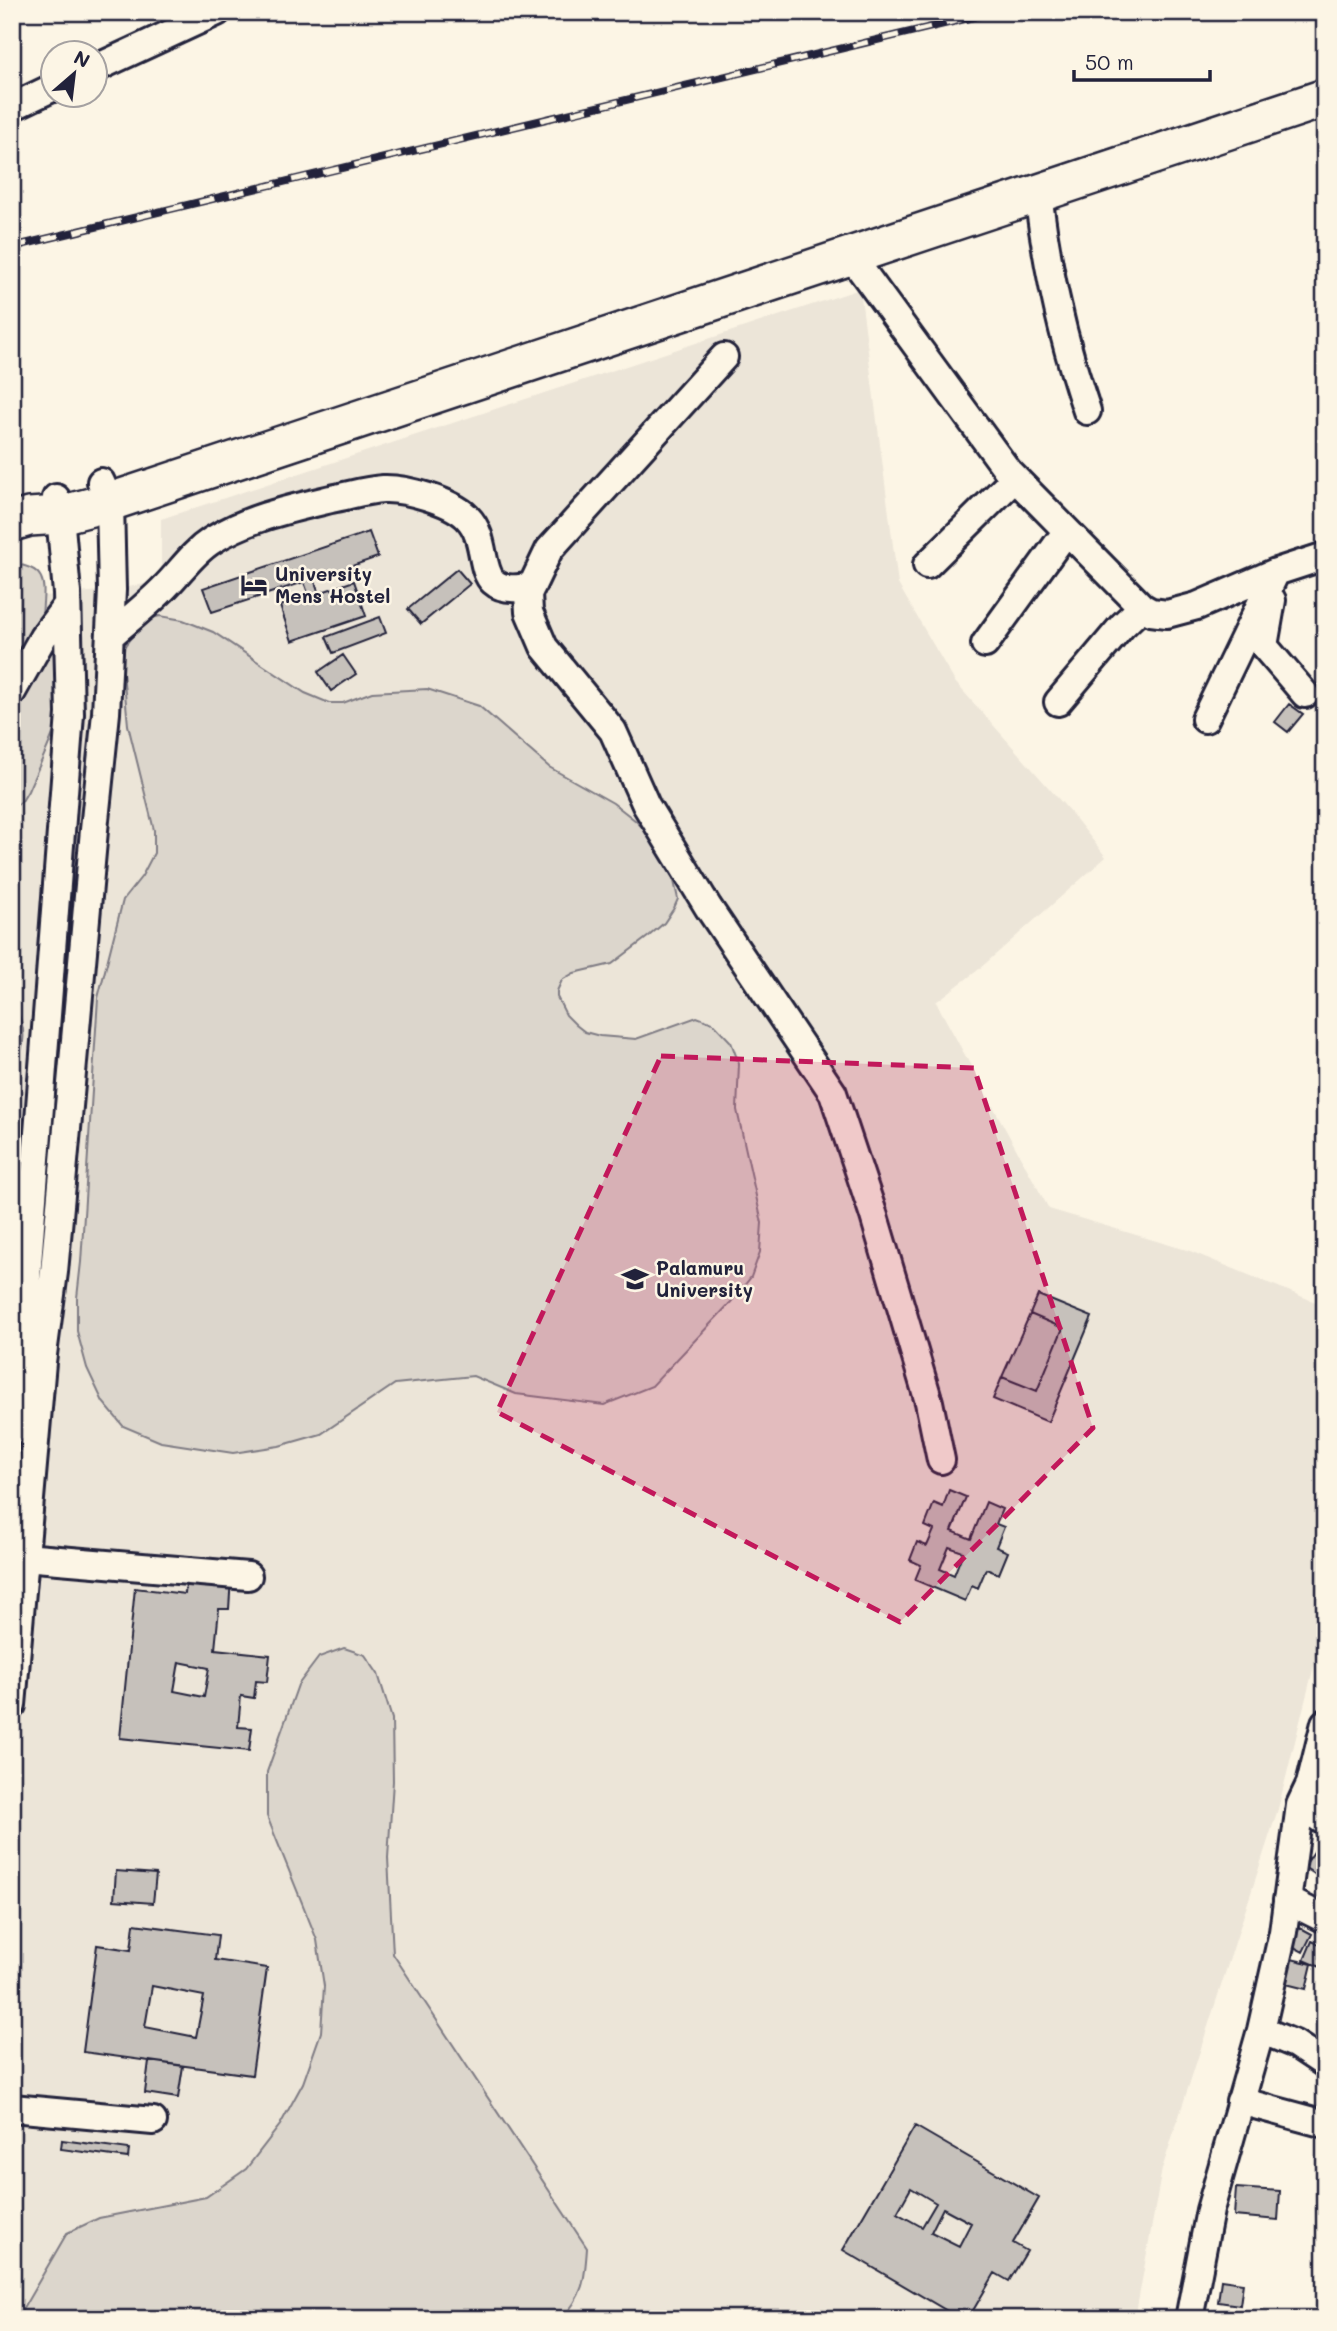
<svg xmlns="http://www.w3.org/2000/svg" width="1337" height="2331" font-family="Mali,sans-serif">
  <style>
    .built { fill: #ece5d8 }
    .green { fill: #dcd6cc; stroke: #7f7c84; stroke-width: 2 }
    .building { fill: #c6c1bb; stroke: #22223b; stroke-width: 2; fill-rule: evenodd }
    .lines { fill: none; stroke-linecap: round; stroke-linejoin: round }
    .minor-casing { stroke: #22223b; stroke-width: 32 }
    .highway-casing { stroke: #22223b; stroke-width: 42 }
    .minor { stroke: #fcf5e5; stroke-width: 26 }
    .highway { stroke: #fcf5e5; stroke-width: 37 }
    .rail-casing { stroke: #22223b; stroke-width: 8 }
    .rail { stroke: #fcf5e5; stroke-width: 5; stroke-dasharray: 16; stroke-linecap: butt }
    .marked { fill: #c2185b; fill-opacity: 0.2; stroke: #c2185b; stroke-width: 5; stroke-dasharray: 14 9; stroke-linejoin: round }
    .labels { text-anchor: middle; stroke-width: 5; stroke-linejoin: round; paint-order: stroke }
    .poi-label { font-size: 19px; font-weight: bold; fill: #22223b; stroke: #fcf5e5; text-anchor: start }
  </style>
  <rect width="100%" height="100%" fill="#fcf5e5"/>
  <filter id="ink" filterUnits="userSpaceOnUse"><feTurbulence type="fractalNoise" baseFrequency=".0143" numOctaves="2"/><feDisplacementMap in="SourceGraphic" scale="14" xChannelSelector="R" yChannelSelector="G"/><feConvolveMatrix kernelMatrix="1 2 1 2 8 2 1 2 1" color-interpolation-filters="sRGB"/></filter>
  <g filter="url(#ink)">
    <path class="built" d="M860,289L898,584L955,682L1072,814L1106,857L978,970L936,1002L1049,1209L1190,1251L1325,1306V1622L1278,1809L1162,2169L1135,2319H12V603L44,596L112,590L161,581V519Z"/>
    <path class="green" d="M13,564C59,568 38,599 43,630C46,645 61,658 63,674C68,714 43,755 28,791L22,801L17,805H12Z
      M160,616L183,620L213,632L305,693L329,703H343L372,692L427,689L479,706L549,767L613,803L636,821L648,833L670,863L678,899L674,908L664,923L649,936L612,964L574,973L562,980L557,991V997L566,1015L576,1025L585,1032L600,1036L636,1039L697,1017L713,1023L731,1042L739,1064L737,1110L762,1223L760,1252L751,1277L731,1302L652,1386L604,1405L516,1394L473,1376L395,1384L321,1434L279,1446L233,1453L161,1442L123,1426L103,1402L87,1368L77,1331V1298L81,1262L98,998L123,900L142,876L154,853V830L128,725L122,661L124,647L144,620Z
      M12,1002C31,1033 23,1046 12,1079Z
      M344,1648L365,1655L378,1674L392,1719L393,1781L388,1858L393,1954L587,2248C585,2278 584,2296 561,2319H17L67,2233L99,2218L206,2197L246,2169L280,2125L303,2083L321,2032L324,1986L317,1940L267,1816V1772L298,1685L319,1657Z"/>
    <path class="building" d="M369,532L378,557L314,579L319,593L354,581L366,616L292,641L280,606L309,596L304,582L212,612L203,588Z
      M457,569L470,584L421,624L408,609Z
      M380,617L386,633L333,653L326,637Z
      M343,655L356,674L331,691L318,672Z
      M1289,704L1303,714L1288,732L1275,722Z
      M1038,1295L1092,1317L1048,1422L993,1399L1002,1377L1037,1391L1063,1328L1030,1314Z
      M1030,1314L1063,1328L1037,1391L1002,1377Z
      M949,1490L966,1497L952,1531L971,1539L986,1502L1002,1509L996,1524L1004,1527L996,1547L1008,1552L999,1574L986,1569L978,1588L972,1585L965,1601L915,1580L921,1565L910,1560L917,1542L927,1546L934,1530L925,1526L934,1503L943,1507ZM949,1547L963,1552L954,1575L940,1569Z
      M187,1574L231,1578L229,1609H219L215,1649L270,1655L267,1682L256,1681L254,1698L241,1696L238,1727L252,1728L249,1751L120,1738L135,1588L185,1594ZM179,1662L209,1668L204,1697L174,1691Z
      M1315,1850L1325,1856V1881L1304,1867Z
      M116,1871L156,1874L153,1903L114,1900Z
      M134,1924L218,1935L215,1960L267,1968L252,2075L83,2052L97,1945L131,1950ZM152,1986L204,1996L196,2037L145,2027Z
      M1299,1927L1312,1934L1303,1952L1290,1945Z
      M1312,1941L1325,1947V1969L1304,1960Z
      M1283,1957L1312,1964L1306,1989L1278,1982Z
      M149,2061L183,2066L178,2098L145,2093Z
      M915,2126L1039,2198L1013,2243L1027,2251L1009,2281L995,2273L968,2319H961L843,2250ZM911,2188L936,2203L922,2227L897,2213ZM943,2208L971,2223L959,2246L931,2232Z
      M62,2140L129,2149L128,2158L61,2149Z
      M1236,2188L1280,2191L1278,2220L1234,2216Z
      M1221,2280L1243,2283L1240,2305L1218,2302Z"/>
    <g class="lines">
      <g class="minor-casing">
        <path id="minor" d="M94,69L217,12
          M12,107L52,88
          M1038,194C1047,267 1063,341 1087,411
          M851,256L1008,471L1142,607L1151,612L1167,614L1197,606L1276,572L1325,556
          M724,357L549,550L528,594L529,612L544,647L613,731L646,805L708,907L833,1093L874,1216L929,1402L941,1460
          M927,565L1015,478
          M1272,600L1264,646L1305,694
          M110,636C127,621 146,606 162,590C179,574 191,554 211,541C247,518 289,509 331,499C348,496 365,490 383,489C405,488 451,501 467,517C496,546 466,600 532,586
          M985,644L1066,532
          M12,692L43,637L66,606
          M1058,702L1122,626L1142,607
          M1205,719L1276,572
          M12,1431L26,1290L70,714L67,593L60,515L56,498
          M12,1556L248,1576
          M12,1705L42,1362L54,1272L94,830L106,713L112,590L110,502L101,482
          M1300,1805L1325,1822
          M1287,1900L1325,1919
          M1261,2030L1295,2044L1325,2064
          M1240,2101L1325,2124
          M12,2108L153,2121
          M1189,2319L1210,2210L1261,2030L1283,1932L1300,1805L1310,1784L1325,1723"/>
      </g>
      <g class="highway-casing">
        <path id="highway" d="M12,522L29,517L60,515L110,502L1325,98"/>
      </g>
      <use href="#minor" class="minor"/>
      <use href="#highway" class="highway"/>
      <g class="rail-casing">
        <path id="rail" d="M12,247L994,12"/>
      </g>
      <use href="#rail" class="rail"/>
    </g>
  </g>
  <path class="marked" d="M661,1056L974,1068L1093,1428L900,1622L497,1412Z"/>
  <defs>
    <g id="hotel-bare" transform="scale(2.1)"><path d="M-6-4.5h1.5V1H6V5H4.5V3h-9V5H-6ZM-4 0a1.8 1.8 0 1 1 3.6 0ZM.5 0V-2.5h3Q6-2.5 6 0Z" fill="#22223b" stroke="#fcf5e5" stroke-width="2.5" paint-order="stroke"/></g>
    <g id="university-bare" transform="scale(2.1)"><path d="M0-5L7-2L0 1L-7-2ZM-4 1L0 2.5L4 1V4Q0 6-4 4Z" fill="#22223b" stroke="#fcf5e5" stroke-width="2.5" paint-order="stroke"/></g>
  </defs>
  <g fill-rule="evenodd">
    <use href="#hotel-bare" x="254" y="585"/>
    <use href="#university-bare" x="635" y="1279"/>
  </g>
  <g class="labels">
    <g class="poi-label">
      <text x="275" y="581">University<tspan x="275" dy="22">Mens Hostel</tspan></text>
      <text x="656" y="1275">Palamuru<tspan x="656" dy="22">University</tspan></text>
    </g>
  </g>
  <rect width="1337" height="2331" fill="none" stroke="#fcf5e5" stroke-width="42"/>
  <rect x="21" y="21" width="1295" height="2289" fill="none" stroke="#22223b" stroke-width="2.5" filter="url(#ink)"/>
  <g transform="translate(74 74) rotate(28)"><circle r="33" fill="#fcf5e5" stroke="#a5a1a1" stroke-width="2"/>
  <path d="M0-5L12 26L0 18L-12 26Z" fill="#22223b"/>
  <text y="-10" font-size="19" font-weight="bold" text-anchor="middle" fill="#22223b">N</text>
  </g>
  <path d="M1074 70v10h136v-10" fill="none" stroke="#22223b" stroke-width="3.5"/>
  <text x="1085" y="70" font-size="21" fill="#22223b" stroke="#fcf5e5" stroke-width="5" paint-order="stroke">50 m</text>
</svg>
